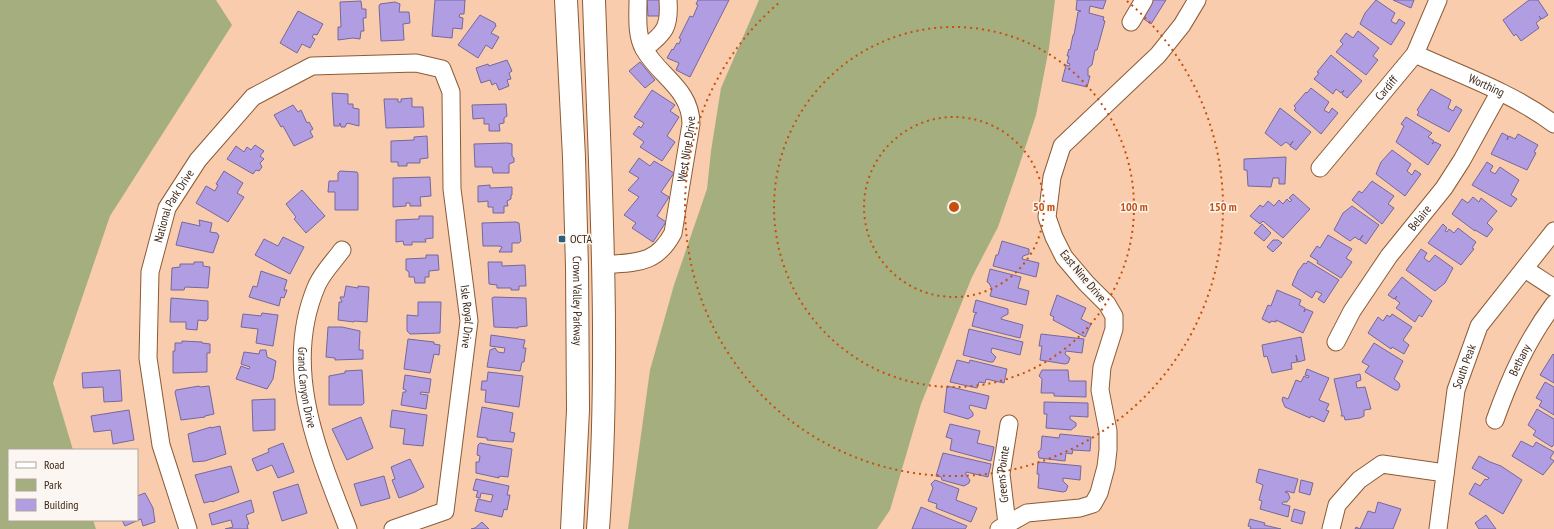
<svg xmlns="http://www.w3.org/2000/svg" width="1554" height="529" font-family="'PT Sans Narrow',sans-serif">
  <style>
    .green { fill: #a5ae7f }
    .building { fill: #b19ee2; stroke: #76679c }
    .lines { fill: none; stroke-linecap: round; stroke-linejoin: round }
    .minor-casing { stroke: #8c5b36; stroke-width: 19 }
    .major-casing { stroke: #8c5b36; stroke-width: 24 }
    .minor { stroke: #fff; stroke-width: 17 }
    .major { stroke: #fff; stroke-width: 22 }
    .ring { fill: none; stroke: #c64f0e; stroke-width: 2; stroke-dasharray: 2 4 }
    .poi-dot { fill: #2c5d7b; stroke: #fbf6f2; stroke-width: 1.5 }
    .labels { text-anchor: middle; stroke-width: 3; stroke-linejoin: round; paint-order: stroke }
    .street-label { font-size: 12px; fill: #3d2818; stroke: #fbf6f2 }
    .poi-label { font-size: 12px; fill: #3d2818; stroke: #fbf6f2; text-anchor: start }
    .centre { fill: #c64f0e; stroke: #fbf6f2; stroke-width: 2 }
    .ring-label { font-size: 12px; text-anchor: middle; font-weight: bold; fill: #c64f0e; stroke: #fbf6f2; stroke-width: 3; stroke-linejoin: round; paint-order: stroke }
  </style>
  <rect width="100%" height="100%" fill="#f8ccac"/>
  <path class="green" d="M0,0H216L232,25L110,216L53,383L73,450H9V520H93L96,529H0Z
    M759,0H1055L1049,48L1036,115L1015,178L998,227L972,277L921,404L890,510L877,529H628L650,370L674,285L707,189L711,151L721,88Z"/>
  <path class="building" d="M435,0H465L464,14H460L459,17L463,18L462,29L453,28L452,38L432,36Z
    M647,0H661V16H648Z
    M698,0H729L690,77L676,70L679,63L667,58L672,49L673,50L677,43L679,44L681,39L679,38L690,16L693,17L698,5L696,4Z
    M1077,0H1106L1103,9L1090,6L1089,13L1104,17L1103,20L1105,21L1097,50H1095L1092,65L1088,68V76H1090L1087,87L1062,81L1066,65L1069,66L1070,64L1067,63L1069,56H1067L1069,49L1070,50L1073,35H1074L1078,12L1081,11L1076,10Z
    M1151,0H1166L1151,24L1141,17Z
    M1376,0L1395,13L1391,21L1396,24L1399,19L1405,23L1391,45L1360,24L1365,13Z
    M1393,0H1414L1411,8Z
    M1529,0H1538L1548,15L1542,19L1539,16L1541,19L1536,23L1539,28L1521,41L1516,34L1514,36L1503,20Z
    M361,1L362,9H366V18H363L364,31H361L360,39L353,38L338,40V27H341L340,2Z
    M395,2L400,4L399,12H409L410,23L403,24L404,40L381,41L379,6L380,4Z
    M298,11L323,24L317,35L314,34L312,37L315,39L310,48L302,44L297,53L280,43Z
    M480,15L495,23L496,26L491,33L499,37L492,49L486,45L478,58L458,45Z
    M1358,31L1379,48L1373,56L1378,60L1366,75L1336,52L1343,44L1340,41L1346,33L1353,38Z
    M1331,55L1362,81L1347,98L1342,94L1344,90L1341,93L1336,89L1333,94L1314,79L1319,73L1317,72Z
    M507,60L512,71L509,73L511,79L507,80L509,86L499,90L496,83L492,85L490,80L481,83L476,68L488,64L489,66Z
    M640,62L655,80L645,88L629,71Z
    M1311,88L1329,102L1324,110L1329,113L1332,108L1338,113L1321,134L1294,110L1296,108L1294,106L1306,92L1307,93Z
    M1431,89L1451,100L1448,108L1453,111L1456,106L1462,110L1449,132L1417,115L1419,112L1417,110Z
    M652,90L675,105L670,111L679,117L667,136L675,142L662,161L640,147L644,142L633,134L639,126L641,128L644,123L634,117Z
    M332,93L348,94V104H353V108L359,109V126L347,123L345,127H341L340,123L339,126H334Z
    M412,98V107H423L424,127L386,128L384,99H398V102H401V99Z
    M506,104L507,116L504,118V123L499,124L500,131H489V124H484V118L473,119L472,105Z
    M293,105L298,112L301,110L307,123L309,122L313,129L310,131L313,137L294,146L283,126L281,127L274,115Z
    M1280,108L1311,132L1296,150L1290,146L1293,141L1290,145L1286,142L1281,146L1265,133Z
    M1406,117L1432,133L1428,137L1434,141L1432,144L1435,142L1441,145L1428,165L1396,142L1404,126L1401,124Z
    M1502,133L1508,136L1507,140L1509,136L1515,139L1518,134L1538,145L1534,152L1536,153L1527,170L1491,154Z
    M427,136L428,158L420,159V163H407V166H398V162H391V141L414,140V137Z
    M508,143L512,144V156L514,158V162L509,164V173H493L492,167H475L474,144Z
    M255,145L264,151L260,156L264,159L260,163L262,167L259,171L256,170L253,174L227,159L236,146L244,152L247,147L251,150Z
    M1392,150L1411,164L1407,171L1412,175L1415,170L1421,174L1405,196L1376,174L1381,162Z
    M1286,157L1285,184H1279V178H1273L1271,187L1248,186L1247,170H1244V159Z
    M639,158L650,166L654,161L674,173L661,192L669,197L657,216L666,222L653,242L632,228L636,223L624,215L639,197L628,190L639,178L629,172Z
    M1487,162L1493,166L1490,171L1495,174L1500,167L1519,180L1511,195L1517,199L1511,207L1472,185Z
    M224,171L243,183L237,193L244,197L228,222L196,203L206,186L215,191L218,185L216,184Z
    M340,171L357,172L358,174V210H335V192H328L329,181H338V173Z
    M430,177L431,196L420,197L421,206H410V203H406V206L393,207V178Z
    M1372,181L1394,196L1388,204L1394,208L1382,224L1352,200L1359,191L1362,193Z
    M490,185V188L512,187V195H511V199L507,201L508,206H504V213H493V207H488V201L478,202V186Z
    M302,190L325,216L306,233L294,219L296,217L286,204Z
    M1293,194L1310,209L1283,238L1263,221L1260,224L1250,216L1260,205L1263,207L1268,201L1274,206L1279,200L1283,204L1287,199L1290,202L1292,200L1289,198Z
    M1473,197L1479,202L1481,198L1497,211L1487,223L1493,229L1487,237L1475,230V231L1452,214L1462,199L1468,203Z
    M1352,206L1379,225L1366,244L1360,240L1363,235L1359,240L1355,237L1350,241L1334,230L1343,213Z
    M419,216H433V238L425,239L426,242H412V245H404L403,241L396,242V220L419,219Z
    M199,220L212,223L210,232L217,233L219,236L213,253L176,245L182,222L200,226Z
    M516,222L519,223L521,241L519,243H512V252H499L502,247L499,246H483L482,223Z
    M1262,224L1271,233L1264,241L1254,233Z
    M1443,224L1447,228L1445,231L1447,232L1449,229L1454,233L1458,228L1476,242L1472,248L1474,249L1461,265L1428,243Z
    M1328,235L1352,249L1346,258L1352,262L1341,278L1317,263L1318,261L1310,256L1317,246L1320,248Z
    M283,237L304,247L290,274L255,255L264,239L278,246Z
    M1273,240H1278L1282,243L1273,252L1267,247Z
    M1002,241L1029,249V254L1023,256L1022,259L1039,263L1036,277L993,266L996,255H998Z
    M1421,249L1427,253L1424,258L1429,262L1435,255L1453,268L1445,283L1435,291L1406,270Z
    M426,255H438L439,270L429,271V277H425V283H415L414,277H409V272L406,270V259L426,258Z
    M1308,261L1339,280L1324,303L1318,299L1322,294L1316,291L1312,298L1292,285L1298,271L1304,263L1306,264Z
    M194,262H203V266L210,267L208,288L185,287L184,290H171L172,268L180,267V264H194Z
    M488,262H502V266L525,265L526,286H519V290H511V288H497V285L489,284Z
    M990,269L1021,277L1018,288L1029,291L1026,305L990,296L992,289L989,283L987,282Z
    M261,271L287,280L284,290H287L284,298L281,297L279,306L249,297L253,286L257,287Z
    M1402,277L1432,301L1422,317L1419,315L1415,322L1396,308L1400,303L1395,299L1397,296L1394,299L1388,295Z
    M346,286L358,288V286L369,287L367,322L354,321V322L338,320L339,302H342L340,297H344Z
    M1277,290L1301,300L1299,305L1305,308L1304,312L1306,309L1313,312L1303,333L1276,320V322L1271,321L1270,323L1262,319L1268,305L1271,306Z
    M1057,295L1086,308L1081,319L1091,324L1085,337L1053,320L1054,317L1050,315Z
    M494,297L526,298L527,326L518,327V328L494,327L492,298Z
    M171,298L208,301V319L206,321L198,320L197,330L186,329V322H170Z
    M976,300L1008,309V314L1002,317L1001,319L1023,325L1020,338L972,326L975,314L977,313L973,312Z
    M418,302H441L440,333L410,334L407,331V315L418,316Z
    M262,313L278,315L273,346L256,343L258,329L241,327L243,314L261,316Z
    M1392,314L1412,327L1403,340L1409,345L1404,354L1392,347L1391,349L1368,333L1378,317L1383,321L1387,315L1390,317Z
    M328,327H342L360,331L359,350H363V359L335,360V358L326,357Z
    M969,329L1023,342L1020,355L992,348L991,352L996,357L993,362H990L963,355Z
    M1041,334L1084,339L1082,353L1066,351L1065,354L1070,358L1068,363L1065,364L1040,360L1042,346H1039Z
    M491,335L525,340L523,348H526L524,362H522L520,371L487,367L490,350L495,348L498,352L504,353L505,348L490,346Z
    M1301,337L1305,360L1298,362L1296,355L1297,362L1291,363L1292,369L1272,373L1267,356L1264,357L1262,345Z
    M408,339L434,342V344L440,345L439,355L434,354L430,373L404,369Z
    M182,341L202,342V343L210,344V353H207V372L173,373V351H175V343H182Z
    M1374,343L1403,361L1394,379L1399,383L1400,386L1398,390H1395L1365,372L1369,366L1362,362Z
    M260,350H266L267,357L276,361L273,379L267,389L236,379L241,366L249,369L250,367L241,364L244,352L259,354Z
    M1553,354L1554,355V383L1540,375Z
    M957,360L969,363L970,360L1007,369L1004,383L986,379L985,383L979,382L977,388L950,382Z
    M1307,369L1329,378L1319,400L1329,404L1326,410L1329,411L1324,422L1311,416L1310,418L1285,407L1282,400L1283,397L1288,399L1296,380L1301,382L1304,376L1308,378L1309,376L1305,375Z
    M120,370L122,401L104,402L103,387L83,388L82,373Z
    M362,370L364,403L362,405H329V376L345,373V371Z
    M1042,370H1068L1069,381H1086V397L1054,396V393H1041L1042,379L1039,376Z
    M488,372L523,376L519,407L485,402L486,390H481L482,381H487Z
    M1360,374L1361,380L1356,382L1357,388L1365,387L1371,409L1364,410V416L1360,418L1345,420L1344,416H1341L1342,414L1334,379Z
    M405,375L431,379L429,393L421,392L420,394L428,395L426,409L401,405L403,392H406V390L403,389Z
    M1545,382L1554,387V415L1539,406L1542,401L1536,398Z
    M199,386L200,387L209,386L214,414L205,416V417L181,420L175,392L176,390Z
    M947,386L989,396L986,409L970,405L969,408L973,413V416L968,419L944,412Z
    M275,399V430L253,431L252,400Z
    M1044,402L1088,403V417L1070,416V419L1076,423V426L1071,430L1046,428L1047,414H1044Z
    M482,407L513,413L510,432L515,433L513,442L487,440V438L477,437Z
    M1537,409L1554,419V444L1552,447L1533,435L1536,431L1528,425Z
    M129,410L134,440L113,444L111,430L94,432L91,416Z
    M392,410L427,415L423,446L403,444L405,429L390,427Z
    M361,417L373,448L347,460L332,429Z
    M950,424L980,431L977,443L994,447L991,461L950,450L952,439L946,437Z
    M220,426L226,454L205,461L193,462L188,434L211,427V428Z
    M1060,434L1091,437L1090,451L1073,450L1072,454L1066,453L1065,461L1039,458L1038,452L1041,449L1042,436L1059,438Z
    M1521,441L1533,447L1536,442L1554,452L1550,458L1554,461L1543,475L1512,456Z
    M283,443L294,472L278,478L272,465L257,471L252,459L269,452L268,449Z
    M480,443L512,449L508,477L499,476V478L476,473V462H479L480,456L477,455L478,445Z
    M943,453L991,464L988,477L966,472V475L970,480L969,483L964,486L942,480L941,477L936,476Z
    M1479,456L1490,462L1501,466L1522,480L1503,514L1469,494L1475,483L1480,486L1485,479L1487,480L1489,478L1472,468Z
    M410,459L424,487L415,492L399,498L392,480L395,479L391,467Z
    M1038,462L1081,466L1080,480L1063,478V481L1068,486L1066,491L1063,492L1038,488L1039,474H1037Z
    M231,466L239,492L212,502V501L204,503L195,475Z
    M1259,469L1298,479L1294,493L1286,491L1285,492L1288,493L1290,498L1287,502H1283L1282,504L1290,506L1288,517L1260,509L1262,501L1259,500L1263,485L1256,482Z
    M384,476L390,498L361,506L354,484Z
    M476,479L509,486L507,495H510L507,510L504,509L502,517L475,511L478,499L491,502L493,495L481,493L480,498L476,497L478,491L473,490Z
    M935,480L959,489L956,500L977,508L971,522L936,508L937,504L928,501L933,488L931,484Z
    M1301,480L1313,483L1310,495L1299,492Z
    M298,484L307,513L282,521L273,492Z
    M145,493L153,508L155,522L143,526L141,519L125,526L122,520H137V496Z
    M251,500L254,512L246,515L249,524L247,525L248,529H225L233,527L231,520L212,525L209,514Z
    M1378,502L1401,509L1393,529H1355L1356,527L1360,529L1368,511L1375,513Z
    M921,507L967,526L965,529H912Z
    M1294,509L1305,512L1302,524L1291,521Z
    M1486,515L1496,529H1479L1475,523Z
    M1250,519L1265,523L1264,525L1281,529H1250L1251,527L1248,526Z
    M482,522L489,529H471L475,528Z"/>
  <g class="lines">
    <g class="minor-casing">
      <g id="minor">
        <path d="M1131,22L1144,0"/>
        <path d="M644,49C665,33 670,27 668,0"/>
        <path id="s1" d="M1415,54C1461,75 1513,93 1554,124"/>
        <path id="s2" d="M1320,168L1415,54L1438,0"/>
        <path id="s3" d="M342,250C334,261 323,272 317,285C281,368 318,451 348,529"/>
        <path id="s4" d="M603,265C636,262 656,265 673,233L691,124C691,89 659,76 644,49C636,35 638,16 638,0"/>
        <path d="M1525,269L1554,288"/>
        <path id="s5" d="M1336,342L1352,311L1389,256L1444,188L1462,160L1499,93"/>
        <path id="s6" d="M1495,420C1510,378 1527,340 1554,304"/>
        <path id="s7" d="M1007,524L1001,474L1009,424"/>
        <path id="s8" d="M188,529L161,445L148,358L150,272L167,208L198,160L253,97L312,66L416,63L442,69L451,92L452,189L469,321L445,511L393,529"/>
        <path d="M999,529L1027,513L1080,508L1093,504L1099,493L1106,467L1108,450V431L1100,390L1102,367L1114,329V316L1107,304L1086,283L1064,257L1054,237L1047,217L1052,177L1062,146L1158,55L1182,25L1197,0"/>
        <path d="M1331,529L1337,505L1359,480L1382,464L1445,473"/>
        <path id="s9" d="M1438,529L1456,390L1479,326L1554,231"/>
      </g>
    </g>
    <g class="major-casing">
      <g id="major">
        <path id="s10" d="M566,0L574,157L577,267L578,410L572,529"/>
        <path d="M594,0C600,176 611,353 598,529"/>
      </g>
    </g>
    <use href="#minor" class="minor"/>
    <use href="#major" class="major"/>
  </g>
  <g class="ring">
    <circle cx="954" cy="207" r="90"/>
    <circle cx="954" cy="207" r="180"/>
    <path d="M1127 1A269 269 0 1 1 781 1"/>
  </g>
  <rect class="poi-dot" x="558" y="235" width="8" height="8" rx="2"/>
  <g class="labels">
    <g class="street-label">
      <text dy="4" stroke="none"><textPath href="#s1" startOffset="78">Worthing</textPath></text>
      <text dy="4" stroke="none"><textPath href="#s2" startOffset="104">Cardiff</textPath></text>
      <text dy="4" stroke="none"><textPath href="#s4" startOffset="167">West Nine Drive</textPath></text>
      <text dy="4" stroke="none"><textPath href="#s8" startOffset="333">National Park Drive</textPath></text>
      <text dy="4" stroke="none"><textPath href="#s5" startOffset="150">Belaire</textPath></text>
      <text transform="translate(1083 276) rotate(50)" y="4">East Nine Drive</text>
      <text dy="4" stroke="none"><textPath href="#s10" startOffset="301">Crown Valley Parkway</textPath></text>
      <text dy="4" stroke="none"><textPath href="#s8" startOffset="917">Isle Royal Drive</textPath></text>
      <text dy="4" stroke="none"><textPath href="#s6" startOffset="65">Bethany</textPath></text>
      <text dy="4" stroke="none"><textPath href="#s9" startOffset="165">South Peak</textPath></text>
      <text dy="4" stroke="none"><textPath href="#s3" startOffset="148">Grand Canyon Drive</textPath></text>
      <text dy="4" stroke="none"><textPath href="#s7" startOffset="50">Greens Pointe</textPath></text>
    </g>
    <g class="poi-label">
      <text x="570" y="243">OCTA</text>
    </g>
  </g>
  <circle cx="954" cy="207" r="6" class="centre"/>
  <g class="ring-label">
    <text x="1044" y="211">50 m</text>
    <text x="1134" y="211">100 m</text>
    <text x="1223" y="211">150 m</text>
  </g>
  <rect x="8" y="449" width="130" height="72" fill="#fbf6f2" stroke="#afa49b"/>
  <rect x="16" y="462" width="20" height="6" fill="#ffffff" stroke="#afa49b"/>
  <text x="44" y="469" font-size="12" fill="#3d2818">Road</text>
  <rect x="16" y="479" width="20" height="12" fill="#a5ae7f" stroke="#afa49b"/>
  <text x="44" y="489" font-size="12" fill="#3d2818">Park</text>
  <rect x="16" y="499" width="20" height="12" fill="#b19ee2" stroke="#afa49b"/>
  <text x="44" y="509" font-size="12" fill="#3d2818">Building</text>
</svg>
